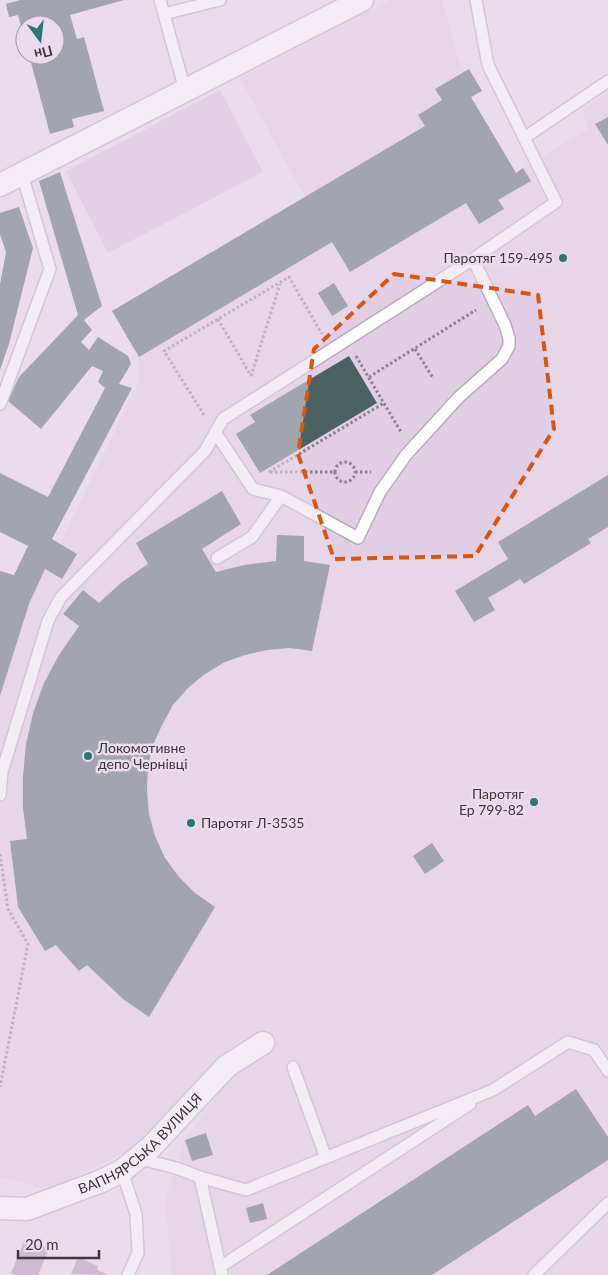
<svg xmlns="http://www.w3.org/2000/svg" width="608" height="1275" font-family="Lato,sans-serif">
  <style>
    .built { fill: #e2cee4 }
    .green { fill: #dac1dd }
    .water { fill: #ae91b1 }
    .building { fill: #4c6262 }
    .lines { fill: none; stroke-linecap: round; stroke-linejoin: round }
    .service-casing { stroke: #baacbb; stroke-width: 14 }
    .minor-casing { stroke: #baacbb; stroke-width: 25 }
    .path { stroke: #8c828c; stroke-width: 3; stroke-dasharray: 2.5 2.5; stroke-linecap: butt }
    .service { stroke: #fff; stroke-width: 11 }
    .minor { stroke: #fff; stroke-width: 22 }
    .marked { fill: none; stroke: #d75611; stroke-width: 4; stroke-dasharray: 10 6; stroke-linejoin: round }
    .poi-dot { fill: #2c7677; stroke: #eadceb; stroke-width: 2 }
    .labels { text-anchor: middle; stroke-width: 5; stroke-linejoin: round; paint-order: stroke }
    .poi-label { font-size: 14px; fill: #3d373d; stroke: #eadceb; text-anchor: end }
    .street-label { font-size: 14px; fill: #3d373d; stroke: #eadceb }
  </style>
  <rect width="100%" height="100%" fill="#eadceb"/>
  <path class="built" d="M391,0H442L458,59L465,71L469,69L482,91L471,98L516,173L588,129L582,109L608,92V1275H172L166,1211L167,1193L185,1140L228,1079L245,1064L276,1049L269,1028L235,1043L129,1150L49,1190L0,1177V697L29,604L45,569L60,544L139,382V357L112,311L305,197L240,78Z"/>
  <path class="green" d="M220,90L263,172L108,253L66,171Z"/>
  <path class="water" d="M25,1239L49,1249L38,1275H15L11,1273Z
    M78,1257L98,1266L97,1270L108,1275L71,1274Z"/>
  <path class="building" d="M20,0H124L70,15L77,39L84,37L104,111L72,119L74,127L50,134L29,55H55V25H25L24,38L18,15L9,17L6,4Z
    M469,69L482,91L471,97L516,173L523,168L531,181L498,200L504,209L479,224L466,203L350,272L332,242L139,357L112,311L425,126L418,115L442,100L435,89Z
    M608,117V145L595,124Z
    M60,172L102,306L84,320L92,330L81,342L89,350L98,337L128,356L131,364L119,384L132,388L52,539L77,554L62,579L45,569L29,604L0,696V571L14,575L28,546L0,532V473L48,497L105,388L98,382L103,371L92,366L41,429L8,401L19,377L78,315L39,181Z
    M19,207L33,248L9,344L0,370V284L6,252L0,234V213Z
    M334,283L348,306L332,316L318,293Z
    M349,356L377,403L260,473L236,434L255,422L250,415Z
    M608,475V527L588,539L591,543L524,584L520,579L488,598L495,610L474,622L455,591L508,559L498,542Z
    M222,491L241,524L202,549L216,572L244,565L276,561L277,535L304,536V561L330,565L312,651L290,648L267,650L245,655L225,662L205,674L188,688L173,705L162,725L153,745L148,767L147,790L149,814L155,836L165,858L179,877L195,893L215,907L149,1017L123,999L87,965L79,971L56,945L45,951L18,907L10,841L27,839L23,808V776L26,744L33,713L44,683L59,655L79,626L63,614L83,590L99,603L122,582L148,564L136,543Z
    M432,843L444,861L425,874L413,856Z
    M576,1089L608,1137V1160L432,1275H267L528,1105L535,1116Z
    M206,1133L213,1155L192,1161L185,1140Z
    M263,1203L267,1219L250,1223L246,1208Z"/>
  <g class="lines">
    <g class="service-casing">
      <path id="service" d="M160,0L185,90
        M164,14L220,0
        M524,138L608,81
        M0,404L50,269L22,174
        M215,432L253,489L281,496L358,538L380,492L406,455L459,397L502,359L509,346V338L505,325L473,259L556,202L488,65L476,0
        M217,558L252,537L281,496
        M0,795L2,772L48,621L61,597L205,451L223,419L473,259
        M293,1067L326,1158
        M137,1158L176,1168L200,1177L246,1190L493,1090L568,1042L594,1050L608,1071
        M122,1171L136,1214L138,1253L128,1275
        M200,1177L222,1275
        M220,1267L470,1104
        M534,1275L608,1203"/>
    </g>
    <g class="minor-casing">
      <g id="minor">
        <path d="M0,185L362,0"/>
        <path id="s1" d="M0,1208L27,1209L99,1182L122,1171L151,1147L227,1066L263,1043"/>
      </g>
    </g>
    <path class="path" d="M218,319L251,376
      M415,349L433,378
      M356,356L401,432
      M251,376L280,284
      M369,377L476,310
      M204,415L164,351L289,277L322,334
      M335 472a10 10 0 1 1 20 0a10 10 0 1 1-20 0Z
      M269,472L384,403
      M270,472H335
      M355,472H371
      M0,854L8,909L28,944L0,1087"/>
    <use href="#service" class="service"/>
    <use href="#minor" class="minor"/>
  </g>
  <path d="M0 0H608V1275H0ZM394,274L538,295L554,429L475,556L334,559L298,454L314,349Z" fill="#eadceb" fill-opacity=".55" fill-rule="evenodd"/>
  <path class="marked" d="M394,274L538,295L554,429L475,556L334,559L298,454L314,349Z"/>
  <g class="poi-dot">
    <circle cx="563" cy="258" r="5"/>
    <circle cx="88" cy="756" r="5"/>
    <circle cx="534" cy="802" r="5"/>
    <circle cx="191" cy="823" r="5"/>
  </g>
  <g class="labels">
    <g class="poi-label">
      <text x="553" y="263">Паротяг 159-495</text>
      <text x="98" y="753" text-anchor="start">Локомотивне<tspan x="98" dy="16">депо Чернівці</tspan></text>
      <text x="524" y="799">Паротяг<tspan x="524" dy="16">Ер 799-82</tspan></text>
      <text x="201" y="828" text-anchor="start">Паротяг Л-3535</text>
    </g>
    <g class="street-label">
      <text dy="5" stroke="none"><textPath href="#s1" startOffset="160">ВАПНЯРСЬКА ВУЛИЦЯ</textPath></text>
    </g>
  </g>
  <g transform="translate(40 40) rotate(165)"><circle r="24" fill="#eadceb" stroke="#a59aa5"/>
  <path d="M0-4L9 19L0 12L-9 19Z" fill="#2c7677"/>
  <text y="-8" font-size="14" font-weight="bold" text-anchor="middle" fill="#3d373d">Пн</text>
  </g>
  <path d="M18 1250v8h81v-8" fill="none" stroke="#3d373d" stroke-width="2.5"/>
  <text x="25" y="1250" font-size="15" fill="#3d373d" stroke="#eadceb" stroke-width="4" paint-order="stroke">20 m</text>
</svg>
